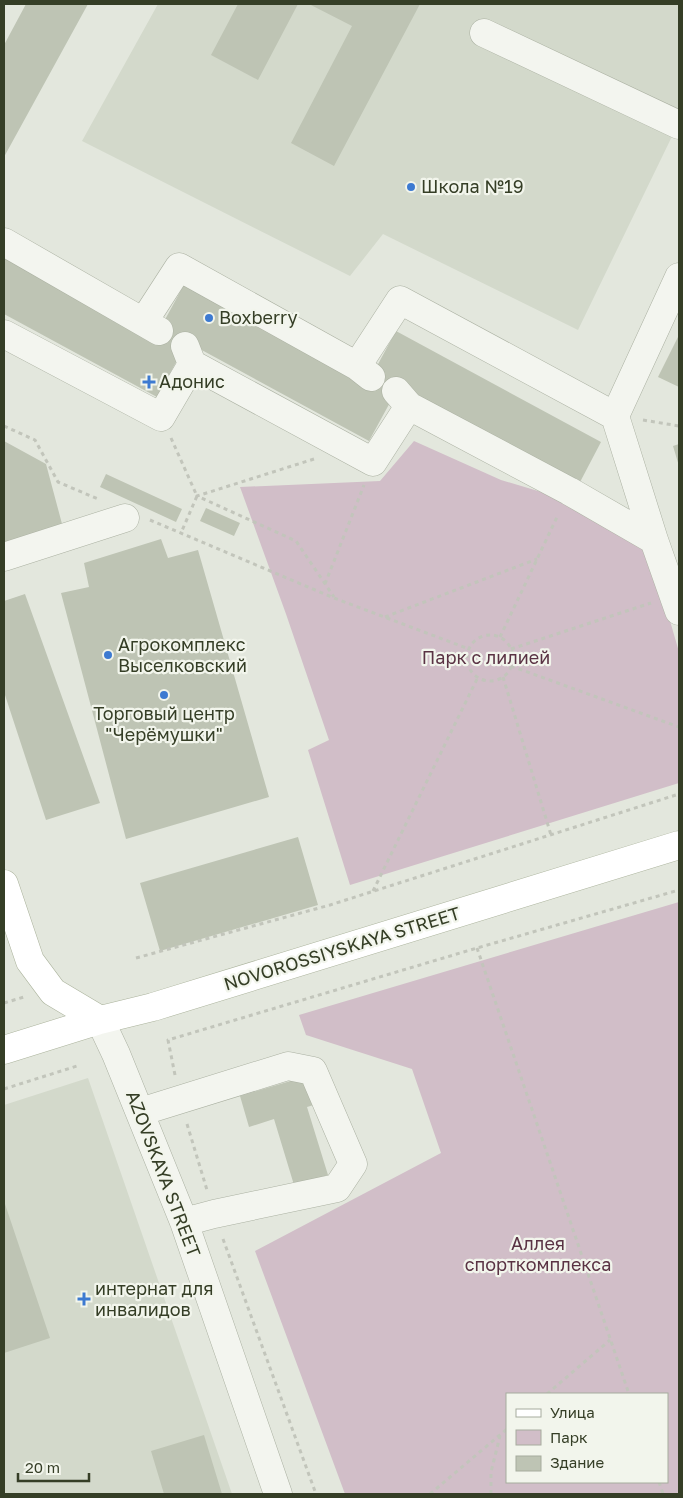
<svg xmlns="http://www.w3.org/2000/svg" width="683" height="1498" font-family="'Golos Text',sans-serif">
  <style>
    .built { fill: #d3d9cb }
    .green { fill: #d1bec8; fill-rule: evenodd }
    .building { fill: #bec4b4 }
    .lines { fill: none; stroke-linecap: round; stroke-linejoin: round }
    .minor-casing { stroke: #abb1a2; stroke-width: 29 }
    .major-casing { stroke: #abb39c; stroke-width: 29 }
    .path { stroke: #c2c5bb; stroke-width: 3; stroke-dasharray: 4 4; stroke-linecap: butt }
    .minor { stroke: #f3f5ef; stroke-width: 28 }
    .major { stroke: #fff; stroke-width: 28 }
    .poi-dot { fill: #3d7ad1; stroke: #f2f5ec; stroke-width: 2 }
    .labels { text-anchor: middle; stroke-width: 4.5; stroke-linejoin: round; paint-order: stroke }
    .poi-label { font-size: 18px; fill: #353e26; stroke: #f2f5ec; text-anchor: start }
    .park-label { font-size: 18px; fill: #5a3344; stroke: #f2f5ec }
    .street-label { font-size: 18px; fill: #353e26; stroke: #f2f5ec }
  </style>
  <rect width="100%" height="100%" fill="#e3e7dd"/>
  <path class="built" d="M158,4H679V122L578,330L383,234L350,276L82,141Z
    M88,1078L232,1494H4V1105Z"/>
  <path class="green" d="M414,441L501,480L558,497L649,548L679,652V783L350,885L308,750L329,740L286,614L240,487L380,481Z
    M679,902V1494H345L255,1251L441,1153L412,1069L306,1035L299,1015ZM507,1394H667V1482H507Z"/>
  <path class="building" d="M26,4H88L4,157V45Z
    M238,4H298L258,80L211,55Z
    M309,4H420L334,166L291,143L352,26Z
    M4,253L156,336L185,283L371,377L396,331L601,442L579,484L399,386L369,441L187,342L157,397L4,314Z
    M679,335V387L658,377Z
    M4,441L46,464L65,535L4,556Z
    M679,444V466L673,446Z
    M106,474L182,509L176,522L100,487Z
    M206,508L240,523L234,536L200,521Z
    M161,539L168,558L198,550L269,797L126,839L61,593L89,587L84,563Z
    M25,594L100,803L46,820L4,692V601Z
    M298,837L318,905L160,951L140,883Z
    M328,1070L337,1098L307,1107L328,1175L294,1185L274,1119L249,1127L240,1096Z
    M4,1201L50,1338L4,1353Z
    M204,1435L222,1494H164L151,1451Z"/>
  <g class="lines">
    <g class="minor-casing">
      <path id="minor" d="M484,33L679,125
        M4,242L159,331
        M144,321L179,267L357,366L371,377
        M4,334L161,417L192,364L185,346
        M192,364L373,462L409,406L396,391
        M357,366L400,300L615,416L654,540
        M409,406L569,491L654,540L679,611
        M615,416L679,277
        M4,557L125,518
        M100,1020L116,1054L184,1222L278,1494
        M140,1112L288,1066L313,1071L353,1164L337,1188L214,1214L184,1222"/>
    </g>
    <g class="major-casing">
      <path id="major" d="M4,884L30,961L53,992L100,1020
        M4,1050L100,1020L153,1007L679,845"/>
    </g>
    <path class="path" d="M643,420L679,426
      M4,426L35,440L58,482L98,499
      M171,438L197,496L181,533
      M314,459L197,496L296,541L334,597
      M150,520L334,598L469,649
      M325,584L364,485
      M385,617L537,559
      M467 658a23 23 0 1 1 46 0a23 23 0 1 1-46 0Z
      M500,637L558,515
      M511,649L651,603
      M511,666L679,727
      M503,677L551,835
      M373,891L478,677
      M477,948L629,1394
      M136,958L330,905L679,794
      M4,1003L24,997
      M175,1075L168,1040L477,948L679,890
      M4,1089L77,1066
      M187,1124L207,1190
      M223,1239L316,1494
      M547,1394L610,1340
      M659,1482L663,1494
      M430,1494L507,1429
      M491,1494V1472L500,1436"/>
    <use href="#minor" class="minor"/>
    <use href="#major" class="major"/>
  </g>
  <g class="poi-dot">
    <circle cx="411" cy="187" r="5"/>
    <circle cx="209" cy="318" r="5"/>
    <path d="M146.5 374.5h5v5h5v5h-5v5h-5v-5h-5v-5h5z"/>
    <circle cx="108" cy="655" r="5"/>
    <circle cx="164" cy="695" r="5"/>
    <path d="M81.5 1291.5h5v5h5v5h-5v5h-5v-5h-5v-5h5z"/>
  </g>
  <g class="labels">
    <g class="poi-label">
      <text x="421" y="193">Школа №19</text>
      <text x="219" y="324">Boxberry</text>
      <text x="159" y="388">Адонис</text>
      <text x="118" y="651">Агрокомплекс<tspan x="118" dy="21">Выселковский</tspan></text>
      <text x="164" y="720" text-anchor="middle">Торговый центр<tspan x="164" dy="21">"Черёмушки"</tspan></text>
      <text x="95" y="1295">интернат для<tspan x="95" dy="21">инвалидов</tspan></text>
    </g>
    <g class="park-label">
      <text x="486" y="664">Парк с лилией</text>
      <text x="538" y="1250">Аллея<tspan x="538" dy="21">спорткомплекса</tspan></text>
    </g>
    <g class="street-label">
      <text transform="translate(342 949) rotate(-17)" y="6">NOVOROSSIYSKAYA STREET</text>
      <text transform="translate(163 1174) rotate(69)" y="6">AZOVSKAYA STREET</text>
    </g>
  </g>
  <rect width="683" height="1498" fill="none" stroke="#353e26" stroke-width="10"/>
  <rect x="506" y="1393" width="162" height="90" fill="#f2f5ec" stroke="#a6ac9d"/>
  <rect x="516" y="1409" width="25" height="8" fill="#ffffff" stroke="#a6ac9d"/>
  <text x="550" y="1418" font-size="15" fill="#353e26">Улица</text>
  <rect x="516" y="1430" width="25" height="15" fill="#d1bec8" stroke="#a6ac9d"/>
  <text x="550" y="1443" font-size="15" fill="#353e26">Парк</text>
  <rect x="516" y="1456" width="25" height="15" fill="#bec4b4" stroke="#a6ac9d"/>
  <text x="550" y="1468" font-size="15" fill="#353e26">Здание</text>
  <path d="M18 1473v8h71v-8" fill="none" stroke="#353e26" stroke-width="2.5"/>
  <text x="25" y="1473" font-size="15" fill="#353e26" stroke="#f2f5ec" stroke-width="4" paint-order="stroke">20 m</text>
</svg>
